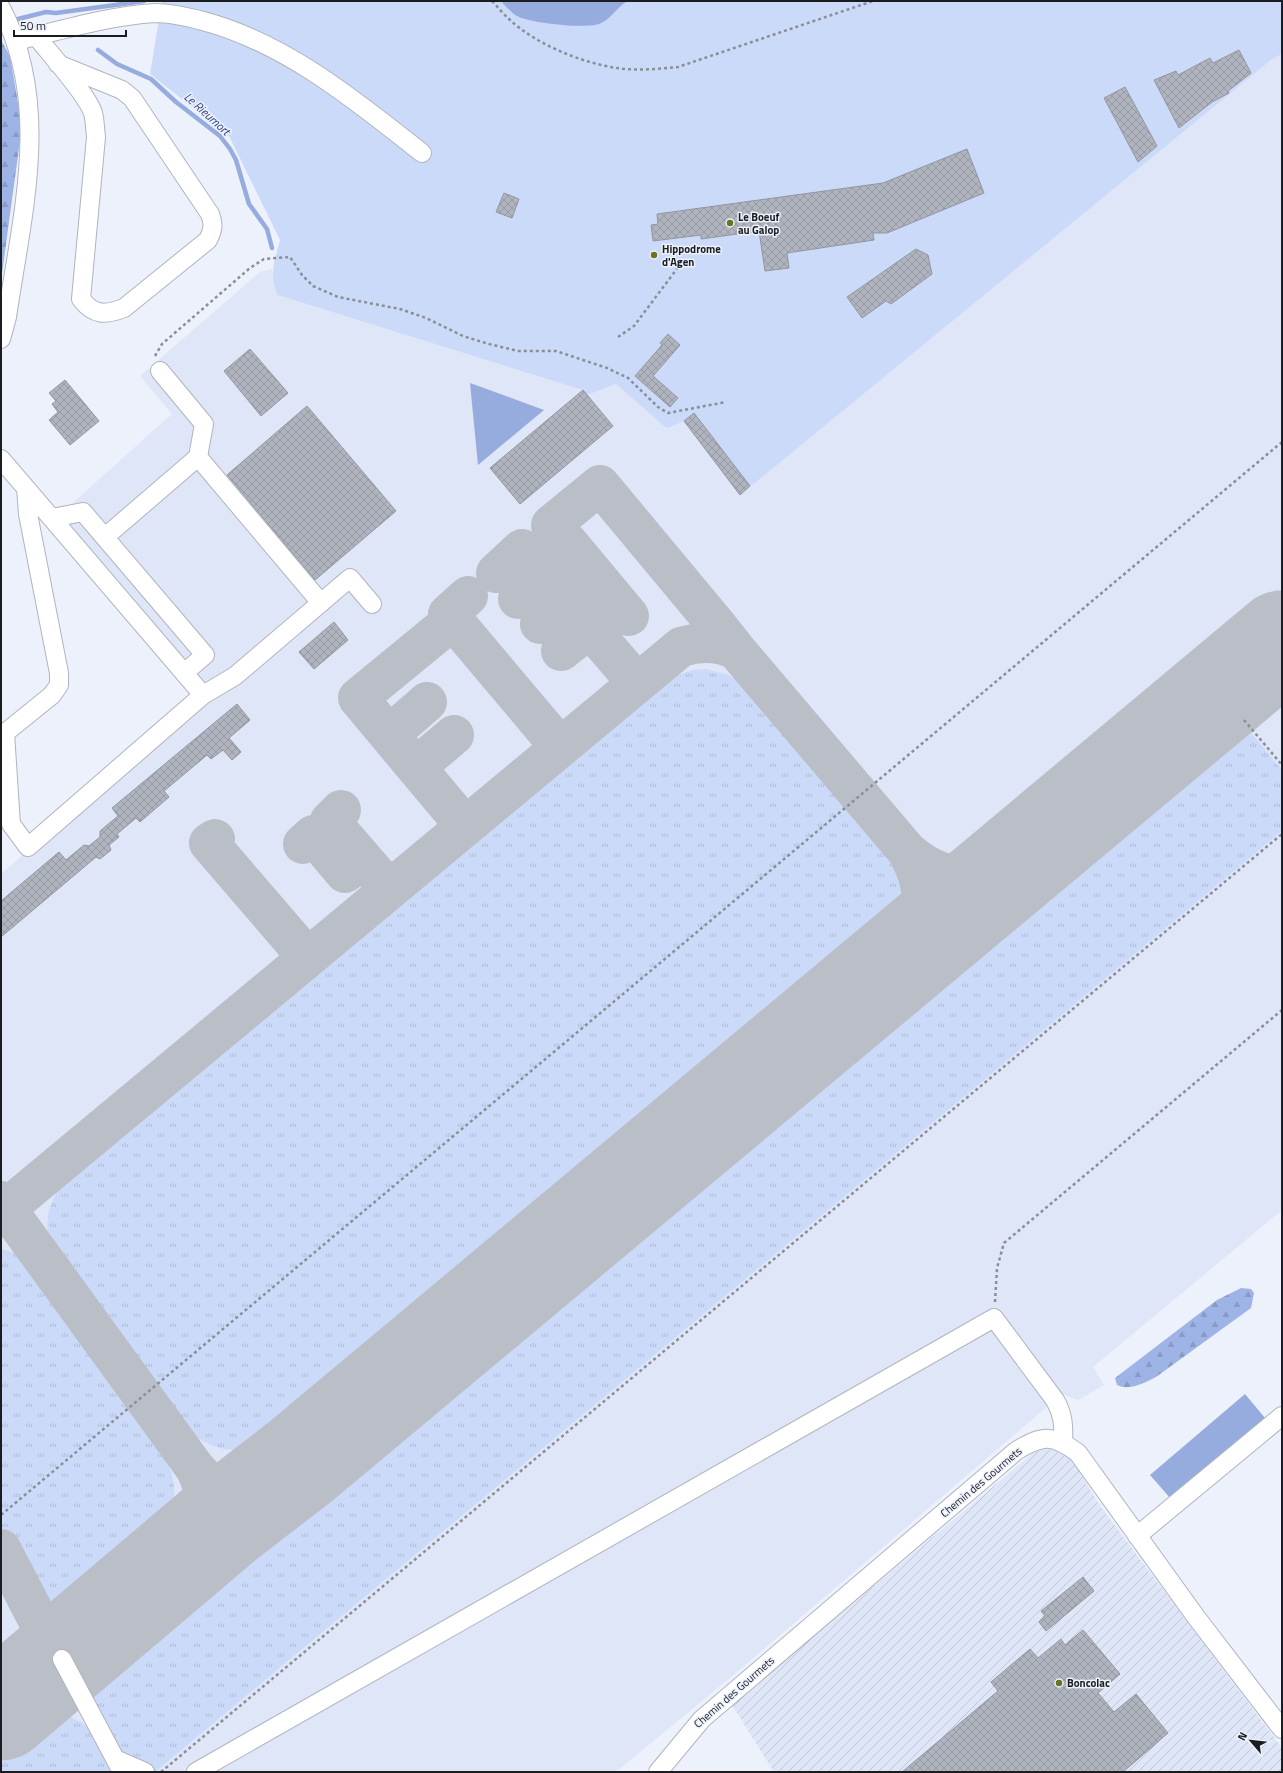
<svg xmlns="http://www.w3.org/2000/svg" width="1283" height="1773" font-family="'Titillium Web',sans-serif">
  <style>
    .built { fill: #dee6f8 }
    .industrial { fill: url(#industrial-furrows) }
    .grass { fill: url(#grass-tufts) }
    .forest { fill: url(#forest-firs) }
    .pitch { fill: #ccdaf9 }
    .water { fill: #96acde }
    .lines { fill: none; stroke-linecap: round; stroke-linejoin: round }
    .stream { stroke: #96acde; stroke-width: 4.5 }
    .taxiway { stroke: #babec6; stroke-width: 40 }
    .runway { stroke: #babec6; stroke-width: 101 }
    .building { fill: url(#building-cross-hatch); stroke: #91969f }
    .minor-casing { stroke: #b0b4be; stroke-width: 20 }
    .path { stroke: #8a8e95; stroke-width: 2.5; stroke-dasharray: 3 3; stroke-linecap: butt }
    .minor { stroke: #fff; stroke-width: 18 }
    .poi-dot { fill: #6a741e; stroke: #ecf1fb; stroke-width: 1.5 }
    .labels { text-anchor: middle; stroke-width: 3; stroke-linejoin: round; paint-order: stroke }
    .poi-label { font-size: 11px; font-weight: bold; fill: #1a1c1f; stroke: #ecf1fb; text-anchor: start }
    .street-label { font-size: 11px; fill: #1a1c1f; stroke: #ecf1fb }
    .water-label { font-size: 12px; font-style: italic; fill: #2d4581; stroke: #ecf1fb }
  </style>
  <defs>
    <pattern id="industrial-furrows" width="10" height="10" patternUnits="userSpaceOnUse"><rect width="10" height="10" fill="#dee6f8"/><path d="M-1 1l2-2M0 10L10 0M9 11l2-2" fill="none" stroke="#bec5d4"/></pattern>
    <pattern id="grass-tufts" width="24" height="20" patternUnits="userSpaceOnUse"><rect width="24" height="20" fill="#ccdaf9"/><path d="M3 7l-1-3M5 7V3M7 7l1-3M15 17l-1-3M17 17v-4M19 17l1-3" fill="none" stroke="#afbad5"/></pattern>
    <pattern id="forest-firs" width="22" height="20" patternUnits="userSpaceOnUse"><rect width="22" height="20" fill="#9eb4e6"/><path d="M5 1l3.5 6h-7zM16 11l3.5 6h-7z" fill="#889ac5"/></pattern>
    <pattern id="building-cross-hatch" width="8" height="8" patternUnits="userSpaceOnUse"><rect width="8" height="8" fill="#b0b4be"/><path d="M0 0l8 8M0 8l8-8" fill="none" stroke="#979aa3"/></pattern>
  </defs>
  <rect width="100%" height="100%" fill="#ecf1fb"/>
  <path class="built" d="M1282,54V1210L1093,1367L1104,1385L1078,1400L1062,1394L731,1677L616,1772H1V874L205,695L56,518L172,414L140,376L260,272L272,269L274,287L583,390L587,395L616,384L665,427L668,428L684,421L740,494L1271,60Z"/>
  <path class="industrial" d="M1044,1449L1056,1450L1070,1456L1098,1503L1282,1748V1772H774L732,1705L1032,1454Z"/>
  <path class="grass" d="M706,669L729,675L751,690L890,857C905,879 906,904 890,926L267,1444C238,1457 205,1449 184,1426L49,1237C44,1218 51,1200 62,1184L667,678L693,670Z
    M1241,721L1282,770V831L155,1772L136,1765L120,1752L84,1685Z
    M1,1249L15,1253L23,1262L165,1457C179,1482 177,1514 156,1536C143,1550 126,1562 111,1574C98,1585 84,1602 66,1605C55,1607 41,1599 34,1591L1,1530Z
    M51,1712C93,1719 98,1739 118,1772H1V1754Z"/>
  <path class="forest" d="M1,40L10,56L22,126L1,281Z
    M1241,1288L1251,1289L1254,1293L1251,1308L1156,1377C1144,1383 1130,1391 1117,1385L1115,1378L1217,1300Z"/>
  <path class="pitch" d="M162,1H1282V54L1271,60L740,495L684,421L668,428L665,427L616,384L587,395L583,390L278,295C268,276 275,260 280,240L229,136L150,74Z"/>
  <path class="water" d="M501,1H628C617,6 611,20 599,24C585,29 529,23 517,16C511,12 505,6 501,1Z
    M470,383L544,410L478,465Z
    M1245,1394L1265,1418L1171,1499L1150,1475Z"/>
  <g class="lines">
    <path class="stream" d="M10,21L46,12L56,13L144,1
      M98,50L117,64L151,79L176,102L220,136L230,149L236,160L249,204L267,229L272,248"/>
    <path class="taxiway" d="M496,573L522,549L637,683
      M468,596L448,614L560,747
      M518,599L546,577
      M629,616L569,544L551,525L600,485L714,622L737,651L907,851C931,894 924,921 900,962
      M453,620L358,698L465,826
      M540,624L568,602
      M561,651L590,628
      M389,735L427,702
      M416,767L454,735
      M341,810L330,821L389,889
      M215,839L209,843L307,957
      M303,844L313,835L345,873
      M907,851C946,886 980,880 1024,857
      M1,1201L195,1468C219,1514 194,1539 164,1573
      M1,1213L681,647C699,641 721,641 737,651
      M195,1468C202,1475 209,1486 218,1489C245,1499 278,1475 300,1462
      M1,1549L38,1620L43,1640L41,1652L34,1671L21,1688L1,1710
      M38,1620C64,1652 105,1618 130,1601"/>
    <path class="runway" d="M1,1710L226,1519L300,1462L1282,641"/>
  </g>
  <path class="building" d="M1239,50L1251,73L1228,91L1229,93L1212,102L1179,128L1154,80L1176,71L1178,75L1210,58L1213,63Z
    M1125,87L1157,146L1138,162L1104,98Z
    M967,149L984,193L887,233H873L874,240L787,253L789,268L765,271L759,231L701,239V235L653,241L651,225L658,224L657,214L883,183Z
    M504,193L519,199L512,218L496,212Z
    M916,249L928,255L932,274L891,304L886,301L862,318L847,297Z
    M668,334L680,345L653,376L678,398L670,407L635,376L662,345L660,343Z
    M250,349L288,393L261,416L224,371Z
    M65,380L99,421L70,445L49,420L58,412L52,404L56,401L49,393Z
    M583,390L613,426L520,504L490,468Z
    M307,406L396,511L315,580L227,475Z
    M694,413L750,486L740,495L684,421Z
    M334,622L348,640L314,669L299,652Z
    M237,704L250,720L229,738L241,752L232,760L223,750L211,759L207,755L164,791L169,797L140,822L136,818L117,834L119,837L109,845L111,850L100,859L96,857L1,937V901L59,852L66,860L84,845L89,846L100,837V831L118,816L112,808Z
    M1083,1577L1094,1591L1046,1631L1039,1622L1045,1616L1041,1611Z
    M1083,1630L1120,1674L1098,1693L1114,1712L1136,1694L1168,1733L1123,1772H902L998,1691L991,1682L1030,1649L1038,1658L1061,1639L1065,1645Z"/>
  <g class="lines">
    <g class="minor-casing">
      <path id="minor" d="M1,8C52,105 22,214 7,317L1,339
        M36,36C50,54 87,94 93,113C95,120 95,130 96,137L81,299C94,316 106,315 124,308L208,240C213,230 214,224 210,214L132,98L122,90L58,64
        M16,41C62,30 108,16 155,13C171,13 188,17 203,21C286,43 356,101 422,153
        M198,457L321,603
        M1,459L203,695
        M52,518L83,512L205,655L184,673
        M105,537L198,457L204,424L160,371
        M5,733L11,824L28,847L203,695L235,676L350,578L372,604
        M5,733L52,695L59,685V673L28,514L26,488
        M1137,1536L1282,1416
        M62,1659L122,1772
        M115,1759L145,1772
        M196,1772L994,1318L1055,1400C1063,1414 1064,1425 1063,1442
        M658,1772L702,1719L1016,1451C1043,1435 1052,1434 1078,1453L1196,1617L1282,1729"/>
    </g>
    <path class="path" d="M492,1C498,7 503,14 509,19C535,44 582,63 617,68C637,71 658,69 678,67L873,1
      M618,337L634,326L679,266
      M155,356L162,344L250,268L264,259L290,257L302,275L313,286L338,297L400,309L426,318L463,336L489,344L518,351H556L607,368L628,378L658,407L668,413L726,402
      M1244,720L1282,765
      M995,1302L997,1268L1004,1243L1282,1010
      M1,1515L1282,442
      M161,1772L1282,834"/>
    <use href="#minor" class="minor"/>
  </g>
  <g class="poi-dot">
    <circle cx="730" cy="223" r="4"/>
    <circle cx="654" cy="255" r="4"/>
    <circle cx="1059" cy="1683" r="4"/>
  </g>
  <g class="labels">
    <g class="poi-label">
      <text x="738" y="221">Le Boeuf<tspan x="738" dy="13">au Galop</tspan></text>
      <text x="662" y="253">Hippodrome<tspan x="662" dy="13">d'Agen</tspan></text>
      <text x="1067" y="1687">Boncolac</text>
    </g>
    <g class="street-label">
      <text transform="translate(981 1482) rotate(-40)" y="4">Chemin des Gourmets</text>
      <text transform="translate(734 1692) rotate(-41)" y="4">Chemin des Gourmets</text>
    </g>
    <g class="water-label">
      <text transform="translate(207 114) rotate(42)" y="4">Le Rieumort</text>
    </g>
  </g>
  <rect width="1283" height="1773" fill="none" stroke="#1a1c1f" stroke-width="4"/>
  <g transform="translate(1251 1741) rotate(298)" stroke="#ecf1fb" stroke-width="3" paint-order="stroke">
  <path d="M0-3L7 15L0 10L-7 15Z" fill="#1a1c1f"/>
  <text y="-6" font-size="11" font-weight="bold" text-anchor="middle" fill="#1a1c1f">N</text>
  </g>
  <path d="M14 30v6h112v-6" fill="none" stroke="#1a1c1f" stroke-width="2"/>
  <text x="20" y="30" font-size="12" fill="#1a1c1f" stroke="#ecf1fb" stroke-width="3" paint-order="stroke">50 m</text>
</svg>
